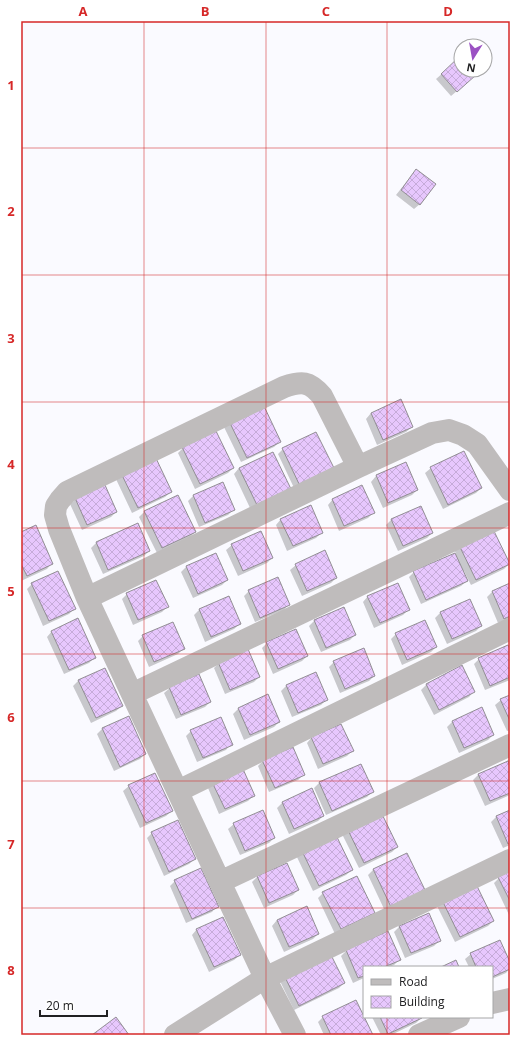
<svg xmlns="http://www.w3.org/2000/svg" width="531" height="1056" font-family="'Open Sans',sans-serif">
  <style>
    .shadow { fill: #0003 }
    .building { fill: url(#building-cross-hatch); stroke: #928e94 }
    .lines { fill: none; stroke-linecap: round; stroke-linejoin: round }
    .minor { stroke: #bfbcbc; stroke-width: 22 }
    .tertiary { stroke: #bfbcbc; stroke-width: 22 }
    .grid { fill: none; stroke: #d62828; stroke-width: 1; stroke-opacity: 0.55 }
    .neatline { fill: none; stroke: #d62828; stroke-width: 1.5 }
    .grid-label { font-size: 13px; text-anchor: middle; font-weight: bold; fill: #d62828 }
  </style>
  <defs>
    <pattern id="building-cross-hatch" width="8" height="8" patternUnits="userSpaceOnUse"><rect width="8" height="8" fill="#e7c7fd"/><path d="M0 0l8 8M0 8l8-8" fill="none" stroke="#c6abd9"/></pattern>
  </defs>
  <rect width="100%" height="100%" fill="#fafaff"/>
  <path class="shadow" d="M460,58L461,59V70H471L470,80L451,96L436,79Z
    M411,176L420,204L414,209L396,195Z
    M371,413L412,427L406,432L377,445L366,419Z
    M229,421L280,441L274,447L241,462L224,427Z
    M183,448L233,468L228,473L195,489L178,453Z
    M283,449L333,470L295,490L278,454Z
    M406,464L417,490L412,495L383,508L371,482L376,476Z
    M239,468L290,489L251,510L234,474Z
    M431,468L481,488L476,493L443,509L425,473Z
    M120,472L171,492L165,497L132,513L115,477Z
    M222,483L234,509L228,515L199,527L188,501L193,496Z
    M177,496L195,532L190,537L157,553L139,517L144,512Z
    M76,499L116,512L111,517L82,530L70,504Z
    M333,499L373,513L368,518L339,531L328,505Z
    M281,519L321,533L316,538L287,551L276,525Z
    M391,520L432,533L427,538L398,551L386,525Z
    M21,533L52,563L47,569L21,581Z
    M97,542L149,551L144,556L103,574L91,548Z
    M459,544L509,564L504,569L471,585L464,571H462L467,581L461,586L421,604L409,577L414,572L456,554L454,549Z
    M232,545L272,558L267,563L238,576L226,550Z
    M215,554L227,580L222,585L193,598L181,572L186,567Z
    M296,565L336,578L331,583L302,596L290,570Z
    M32,584L74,609L69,614L43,626L27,589Z
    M510,584V618L498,623L487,597L492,592Z
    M249,591L289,604L284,610L255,622L244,596Z
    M127,594L167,607L162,612L133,625L122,599Z
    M368,596L408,610L403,615L374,628L363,602Z
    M228,598L240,624L234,629L205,642L194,615L199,610Z
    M343,609L355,635L350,640L321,652L309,626L314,621Z
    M440,613L481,626L476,631L447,644L435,618Z
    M52,631L95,657L89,663L64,674L47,637Z
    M396,634L436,647L431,652L402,665L391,639Z
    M143,636L183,649L178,654L149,667L138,641Z
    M267,643L307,656L302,661L273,674L262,648Z
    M510,652V680L485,690L474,664L479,659Z
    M334,662L374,676L369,681L340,693L329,667Z
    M219,663L259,677L254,682L225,694L214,668Z
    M461,667L474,691L469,697L434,715L421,690L426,685Z
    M315,673L327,699L321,705L292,717L281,691L286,686Z
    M79,680L122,706L116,711L91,723L73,686Z
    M170,688L210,702L205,707L176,719L164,693Z
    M267,696L279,722L274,727L244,740L233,714L238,709Z
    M510,696V730L507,731L495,705L501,700Z
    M452,722L493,735L488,740L459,753L447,727Z
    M102,729L145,754L140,759L114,771L97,734Z
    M191,731L231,744L226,750L197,762L186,736Z
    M312,737L352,751L347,756L318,769L307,743Z
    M510,758V795L485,806L473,780L478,775L505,763Z
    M263,761L303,775L298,780L269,792L258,766Z
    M361,765L372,792L367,797L326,815L314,788L319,783Z
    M213,782L253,796L248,801L219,814L208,788Z
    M129,786L172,811L166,816L140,828L123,791Z
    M283,802L323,816L318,821L289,834L277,808Z
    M510,811V845L503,848L491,822L496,817Z
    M234,824L274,838L269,843L240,855L228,829Z
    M346,827L397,847L392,852L359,868L341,832Z
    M152,833L195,859L189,864L164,876L147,838Z
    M301,850L352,870L346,875L313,891L296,855Z
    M406,854L424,890L385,911L368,875L373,870Z
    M286,864L298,890L293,895L264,908L252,882L257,877Z
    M510,872V917L494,883L499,878Z
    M175,881L217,906L212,912L186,923L170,886Z
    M323,893L373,913L335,934L318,898Z
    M443,901L493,921L488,926L455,942L437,906Z
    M428,914L440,940L434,946L405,958L394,932L399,927Z
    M277,920L318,934L313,939L284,952L272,926Z
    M197,929L240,955L234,960L209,972L192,935Z
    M346,951L399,960L394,965L389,967H364V978L353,983L341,956Z
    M471,954L510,965V968L506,973L492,979V967H469L465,959Z
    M279,979L344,983L339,988L294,1010Z
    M323,1017L372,1035H324L318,1022Z
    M372,1017H420L421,1018L416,1023L391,1035H381Z"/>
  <path class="building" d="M460,56L461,58V70H472L476,75L457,92L441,74Z
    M416,169L436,184L420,205L401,190Z
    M401,399L413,427L383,440L371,413Z
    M263,404L281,442L247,458L229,421Z
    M216,431L234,468L200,484L182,447Z
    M316,432L335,470L300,486L282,448Z
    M464,451L482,488L448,505L430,467Z
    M273,452L291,489L257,505L239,468Z
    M154,454L172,492L138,508L120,471Z
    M406,462L418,490L388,503L376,475Z
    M223,482L235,510L205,523L193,495Z
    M105,485L117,512L87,525L75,498Z
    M362,485L375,513L344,526L332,499Z
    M178,495L196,532L162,548L144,511Z
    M311,505L323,533L293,546L280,519Z
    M421,506L433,533L403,546L391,519Z
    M138,523L150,551L108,570L96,542Z
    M36,525L53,564L27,576L21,564V532Z
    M492,527L510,564L476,580L458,543Z
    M261,531L273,558L243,571L231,544Z
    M325,550L337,578L307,591L295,564Z
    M216,553L228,580L198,594L186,566Z
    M455,553L468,581L426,600L413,571Z
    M58,571L76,609L49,621L31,583Z
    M278,577L290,605L260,618L248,590Z
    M156,580L169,607L138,620L126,593Z
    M398,583L410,610L380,623L367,596Z
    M510,583V616L504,619L492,591Z
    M229,596L241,624L211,637L199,609Z
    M470,599L482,626L452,639L440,612Z
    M344,607L356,635L326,648L314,620Z
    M78,618L96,658L69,670L51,631Z
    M425,620L437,647L407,660L395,633Z
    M173,622L185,649L154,662L142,635Z
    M296,629L308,656L278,669L266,642Z
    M508,645L510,649V677L490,686L478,658Z
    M364,648L375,676L345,689L333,661Z
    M248,649L260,677L230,690L218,662Z
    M462,665L475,692L439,710L426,684Z
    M105,668L123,706L96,718L78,680Z
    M316,672L328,700L298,713L286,685Z
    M199,674L211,702L181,715L169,687Z
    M268,694L280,722L250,735L238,708Z
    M510,695V721L500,699Z
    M482,707L494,735L464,748L452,721Z
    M129,716L146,754L120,767L102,728Z
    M221,717L233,745L203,758L190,730Z
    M341,724L354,751L323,764L311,737Z
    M293,747L305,775L275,788L262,760Z
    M508,761L510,765V793L490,801L478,774Z
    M361,764L374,792L332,811L319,782Z
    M243,769L255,796L225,809L212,782Z
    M155,773L173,811L146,823L128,785Z
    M312,788L324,816L294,829L282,802Z
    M263,810L275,838L245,851L233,823Z
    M380,810L398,847L364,863L346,826Z
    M510,810V843L508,844L496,816Z
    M178,820L196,859L169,872L151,832Z
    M335,833L353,870L319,886L301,849Z
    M407,853L425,890L391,907L373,869Z
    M287,863L299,890L269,903L257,876Z
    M201,868L219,907L192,919L174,880Z
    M510,871V901L498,877Z
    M357,876L375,913L341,929L322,892Z
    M476,884L494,921L460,937L442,900Z
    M307,906L319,934L289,947L277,920Z
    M429,913L441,941L411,953L399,926Z
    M223,917L241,955L214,967L196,929Z
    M388,931L401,960L384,967H364V976L358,978L346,950Z
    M500,940L510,962V969L492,977V967H476L470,953Z
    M329,951L345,983L299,1006L283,973Z
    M456,960L459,967H441Z
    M356,1000L373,1035H331L322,1016Z
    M116,1017L129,1035H92Z
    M380,1017H421L422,1018L388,1034Z"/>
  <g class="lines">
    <path class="minor" d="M87,598L358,467L432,433L449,430L463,435L477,444L510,490
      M132,694L510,513
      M178,791L510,629
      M220,882L510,745
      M175,1035L265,978L510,860
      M295,1035L265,978L87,598L59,529L55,515L56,506L60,500L67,492L284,387C302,381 309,381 322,396L358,467"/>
    <path class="tertiary" d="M492,1003L510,999
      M419,1035L459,1017"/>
  </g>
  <path class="grid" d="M144,21V1035M266,21V1035M387,21V967M21,148H510M21,275H510M21,402H510M21,528H510M21,654H510M21,781H510M21,908H510M387,1017V1035"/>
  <rect width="531" height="1056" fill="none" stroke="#ffffff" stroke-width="44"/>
  <rect x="363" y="966" width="130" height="52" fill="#ffffff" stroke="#a6a6a7"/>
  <rect x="371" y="979" width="20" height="6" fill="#bfbcbc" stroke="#a6a6a7"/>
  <text x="399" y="986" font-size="12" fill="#202022">Road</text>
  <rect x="371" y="996" width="20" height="12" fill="url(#building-cross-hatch)" stroke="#a6a6a7"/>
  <text x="399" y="1006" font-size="12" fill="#202022">Building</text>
  <g transform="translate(473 58) rotate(191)"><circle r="19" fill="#ffffff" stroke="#a6a6a7"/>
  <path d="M0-3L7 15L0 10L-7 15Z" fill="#9b51c3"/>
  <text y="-6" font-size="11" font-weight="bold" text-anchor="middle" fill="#202022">N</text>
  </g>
  <path d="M40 1010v6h67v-6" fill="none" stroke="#202022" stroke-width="2"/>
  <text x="46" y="1010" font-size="12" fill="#202022" stroke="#ffffff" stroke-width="3" paint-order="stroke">20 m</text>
  <rect x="22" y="22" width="487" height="1012" class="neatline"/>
  <g class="grid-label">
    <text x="83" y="16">A</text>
    <text x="205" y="16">B</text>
    <text x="326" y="16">C</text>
    <text x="448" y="16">D</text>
    <text x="11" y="90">1</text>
    <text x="11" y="216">2</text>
    <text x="11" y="343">3</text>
    <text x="11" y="469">4</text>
    <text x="11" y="596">5</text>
    <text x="11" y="722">6</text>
    <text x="11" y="849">7</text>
    <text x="11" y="975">8</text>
  </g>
</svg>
